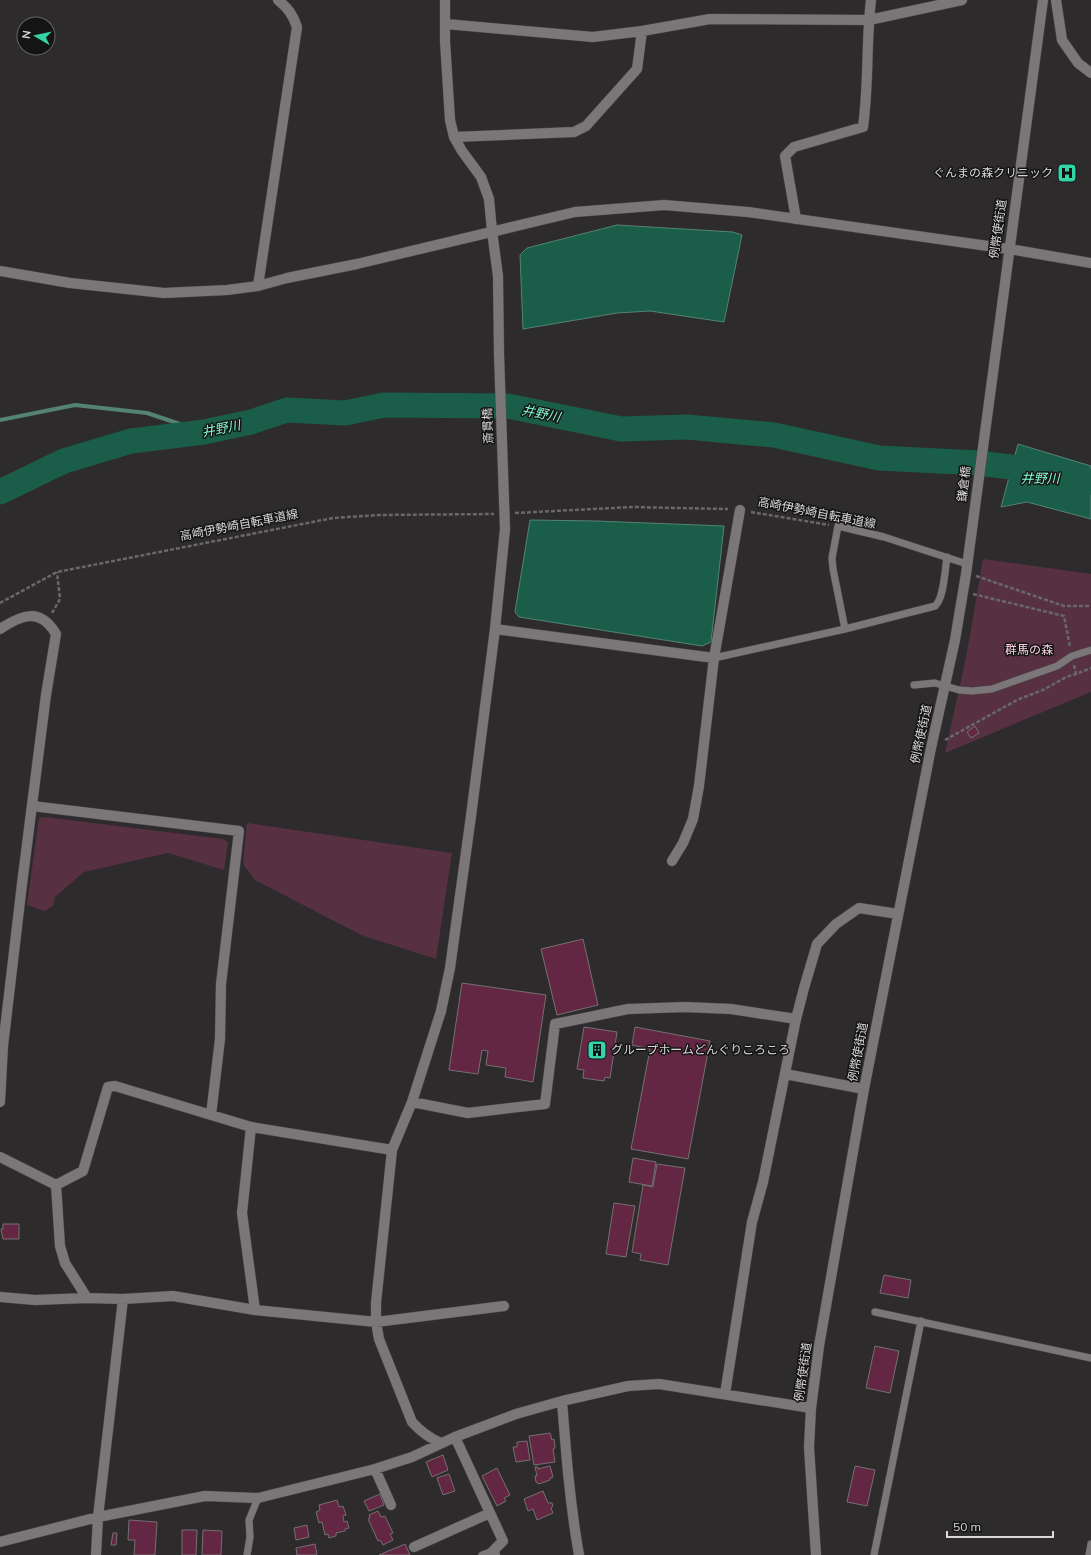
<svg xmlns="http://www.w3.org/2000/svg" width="1091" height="1555" font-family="Mulish,'Noto Sans JP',sans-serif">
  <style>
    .green { fill: #573142 }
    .water { fill: #1a5e4a; stroke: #548375 }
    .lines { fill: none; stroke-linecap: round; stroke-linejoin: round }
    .stream { stroke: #548375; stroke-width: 4 }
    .river { stroke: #1a5e4a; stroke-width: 25 }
    .building { fill: #632744; stroke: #747071 }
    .lane-casing { stroke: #4a4648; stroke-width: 8 }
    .street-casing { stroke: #4a4648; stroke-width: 11 }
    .secondary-casing { stroke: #4a4648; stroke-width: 11 }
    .path { stroke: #6a6768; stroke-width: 2.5; stroke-dasharray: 4 2; stroke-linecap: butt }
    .lane { stroke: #7b7678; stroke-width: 7 }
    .street { stroke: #7b7678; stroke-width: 10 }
    .secondary { stroke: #7b7678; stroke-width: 10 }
    .labels { text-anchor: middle; stroke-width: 3; stroke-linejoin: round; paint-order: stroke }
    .poi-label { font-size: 12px; fill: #dad8d8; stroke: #151414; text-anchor: end }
    .street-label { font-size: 12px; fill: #dad8d8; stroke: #151414 }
    .park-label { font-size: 12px; fill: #fad2e2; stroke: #151414 }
    .water-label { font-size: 13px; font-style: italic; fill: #82fbd3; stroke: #151414 }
  </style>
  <rect width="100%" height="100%" fill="#2e2b2c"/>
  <path class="green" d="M983,559L1091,574V692L945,753L966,658Z
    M45,817L223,839L228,842L224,870L168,853L84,872L55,897L53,906L44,911L27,905L39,818Z
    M247,823L452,853L436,959L361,935L255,880L243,864Z"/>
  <path class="water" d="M617,225L733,232L742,235L724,322L650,311L617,313L523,329L520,255L527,248Z
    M1018,444L1091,466V519L1027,502L1001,507Z
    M530,520L596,521L724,526L711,642L702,646L519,617L515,612Z"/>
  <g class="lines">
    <path class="stream" d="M0,420L75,405L147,413L204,432"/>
    <path class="river" d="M0,492L64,461L131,441L204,432L251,422L287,410L345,413L384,405L508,406L621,429L687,427L774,435L879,458L978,463L1068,474L1091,482"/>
  </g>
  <path class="building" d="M975,726L979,733L971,738L967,732Z
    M583,939L598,1005L557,1015L541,949Z
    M462,983L546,995L533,1082L505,1077L506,1068L486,1065L488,1051L482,1050L478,1074L449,1070Z
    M584,1027L617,1032L610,1078L605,1077L604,1081L583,1078L584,1070L577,1069Z
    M635,1027L710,1041L688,1159L631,1149L650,1049L632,1045Z
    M633,1158L656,1162L652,1186L629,1182Z
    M657,1164L685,1168L668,1265L640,1260L641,1254L632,1252L643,1185L653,1187Z
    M614,1203L635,1206L626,1257L606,1254Z
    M3,1224H19V1239H3L1,1229H3Z
    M884,1275L911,1280L908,1298L880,1293Z
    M875,1346L899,1351L890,1393L866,1388Z
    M550,1433L552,1440L554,1439L555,1448L553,1449L555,1462L534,1465L529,1436Z
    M527,1441L530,1460L516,1462L513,1447H517V1442Z
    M443,1455L448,1470L432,1477L426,1462Z
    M550,1466L553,1477L550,1478V1480L539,1484L536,1482L535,1476H537L535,1467H538V1469Z
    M855,1466L875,1470L867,1506L847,1502Z
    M497,1468L510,1495L504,1498L506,1501L497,1506L482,1476Z
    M449,1474L455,1491L443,1495L437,1478Z
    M543,1491L548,1503H552L553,1506L551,1508L553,1513L537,1520L533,1509L528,1511L524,1499Z
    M380,1494L384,1505L369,1511L364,1501Z
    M337,1500L339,1507L343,1506L346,1515L343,1516L344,1522L347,1521L349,1528L345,1529V1531L336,1533V1536L329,1538L328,1534L325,1535L322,1522L319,1523L316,1512L320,1510L319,1505Z
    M378,1511L381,1517L385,1516L393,1533L390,1534L393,1540L383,1545L380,1540L378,1541L368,1519L370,1518L369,1515Z
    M129,1520L157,1522L155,1555H134L135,1540H128Z
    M307,1525L309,1537L296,1540L294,1528Z
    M182,1530H197L196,1555H182Z
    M203,1530L222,1531L221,1555H202Z
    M113,1533H117L116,1545H111Z
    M315,1544L317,1555H297L296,1548Z
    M405,1544L410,1555H379Z"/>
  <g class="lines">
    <g class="lane-casing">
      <path id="lane" d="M845,629L833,569L832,558L838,526L884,537L967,564
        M714,658L845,629L935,606C944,599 945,569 947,557
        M914,685L935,683L959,690L972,691L992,689L1057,666L1072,656L1091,650
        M875,1312L1091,1358
        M247,1555L250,1537L249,1520L258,1498
        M482,1555L493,1551
        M874,1555L921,1321
        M1089,1555L1091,1544"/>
    </g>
    <g class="street-casing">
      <path id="street" d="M445,0V41L450,120L454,137L462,151L481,177L489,199L492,231
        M1056,0L1062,40L1078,63L1091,73
        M446,24L593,37L642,31L710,19L869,20L962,0
        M454,137L574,132L586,126L637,69L642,31
        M796,219L785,156L794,147L863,127C869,84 866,42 871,0
        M495,629L714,658
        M32,806L239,831L221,984L220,1039L211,1115
        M672,861L683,843L693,819L699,786L714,658L740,510
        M441,1011L412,1102L392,1150L376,1303V1322L379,1339L412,1422C421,1432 429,1438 441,1443
        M785,1074L864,1089
        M0,1102L3,1046L22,884
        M412,1102L468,1113L545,1104L555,1024L628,1009L685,1007L731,1009L796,1019
        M251,1127L242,1213L255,1310
        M0,1157L56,1185
        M0,1297L35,1300L87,1298L123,1299L173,1296L255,1310L376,1322L504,1306
        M87,1298L65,1263L60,1246L56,1185L83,1171L108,1087L115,1086L251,1127L392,1150
        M725,1394L752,1222L763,1182L796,1019L804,988L817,944L836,924L859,908L898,914
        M562,1401C566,1453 570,1504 579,1555
        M455,1437L503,1541L493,1551L495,1555
        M375,1469L391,1505
        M0,1542L98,1517L205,1496L258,1498L375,1469L412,1457L455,1437L516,1414L562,1401L628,1386L659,1384L811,1408
        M414,1547L490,1513
        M96,1555L98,1517L123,1299"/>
    </g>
    <g class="secondary-casing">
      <path id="secondary" d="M0,271L70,283L164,293L227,290L258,286L287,278L357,264L575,212L664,205L748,212L1009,249L1091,263
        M258,286L297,27C293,15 288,8 278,0
        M0,629C23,614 40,608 56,634L46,695L22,884
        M441,1011L450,968L471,816L495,629L505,529L499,354L498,276L492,231
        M816,1555L809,1447L811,1408L819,1346L864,1089L931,748L955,640L966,574L1043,0"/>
    </g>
    <path class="path" d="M751,512L829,525
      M515,513L633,507L728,509
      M976,576L1064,606H1091
      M973,594L1064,616L1070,647
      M0,603L57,572L333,518L380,515L494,514
      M52,613L60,599L57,572
      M1074,665L1076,674L1091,668
      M945,740L1017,700L1045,689L1066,677L1076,674"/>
    <use href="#lane" class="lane"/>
    <use href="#street" class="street"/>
    <use href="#secondary" class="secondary"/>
  </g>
  <defs>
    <g id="hospital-square" transform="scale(1)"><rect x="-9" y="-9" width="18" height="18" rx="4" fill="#32d4a8" stroke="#151414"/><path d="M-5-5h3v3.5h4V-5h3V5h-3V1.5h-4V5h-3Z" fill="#111"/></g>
    <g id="building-square" transform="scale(1)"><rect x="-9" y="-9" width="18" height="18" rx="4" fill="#32d4a8" stroke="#151414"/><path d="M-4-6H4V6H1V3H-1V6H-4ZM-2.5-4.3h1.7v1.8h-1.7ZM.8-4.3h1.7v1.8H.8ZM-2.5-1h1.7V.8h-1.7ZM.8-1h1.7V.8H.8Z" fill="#111"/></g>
  </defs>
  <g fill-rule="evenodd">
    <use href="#hospital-square" x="1067" y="173"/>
    <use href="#building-square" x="597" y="1050"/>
  </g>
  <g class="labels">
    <g class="poi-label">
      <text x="1053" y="177">ぐんまの森クリニック</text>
      <text x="611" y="1054" text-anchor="start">グループホームどんぐりころころ</text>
    </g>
    <g class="street-label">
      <text transform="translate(998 229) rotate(-82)" y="4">例幣使街道</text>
      <text transform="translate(488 426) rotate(-92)" y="4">斎貫橋</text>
      <text transform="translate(964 484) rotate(-83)" y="4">鎌倉橋</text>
      <text transform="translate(817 513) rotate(11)" y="4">高崎伊勢崎自転車道線</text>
      <text transform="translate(239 525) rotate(-11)" y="4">高崎伊勢崎自転車道線</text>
      <text transform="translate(921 734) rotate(-78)" y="4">例幣使街道</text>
      <text transform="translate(858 1052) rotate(-79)" y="4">例幣使街道</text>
      <text transform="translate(803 1372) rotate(-82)" y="4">例幣使街道</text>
    </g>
    <g class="park-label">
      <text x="1029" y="654">群馬の森</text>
    </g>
    <g class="water-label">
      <text transform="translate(541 413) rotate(11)" y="5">井野川</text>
      <text transform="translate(221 428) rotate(-11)" y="5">井野川</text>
      <text x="1040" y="483">井野川</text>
    </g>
  </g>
  <g transform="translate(36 36) rotate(279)"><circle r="19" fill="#151414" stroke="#646262"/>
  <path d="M0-3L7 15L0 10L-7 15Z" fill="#32d4a8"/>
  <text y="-6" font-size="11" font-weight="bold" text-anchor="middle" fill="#dad8d8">N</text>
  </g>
  <path d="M947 1531v6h106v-6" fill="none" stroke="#dad8d8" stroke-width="2"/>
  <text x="953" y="1531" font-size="12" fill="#dad8d8" stroke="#151414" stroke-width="3" paint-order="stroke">50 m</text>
</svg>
